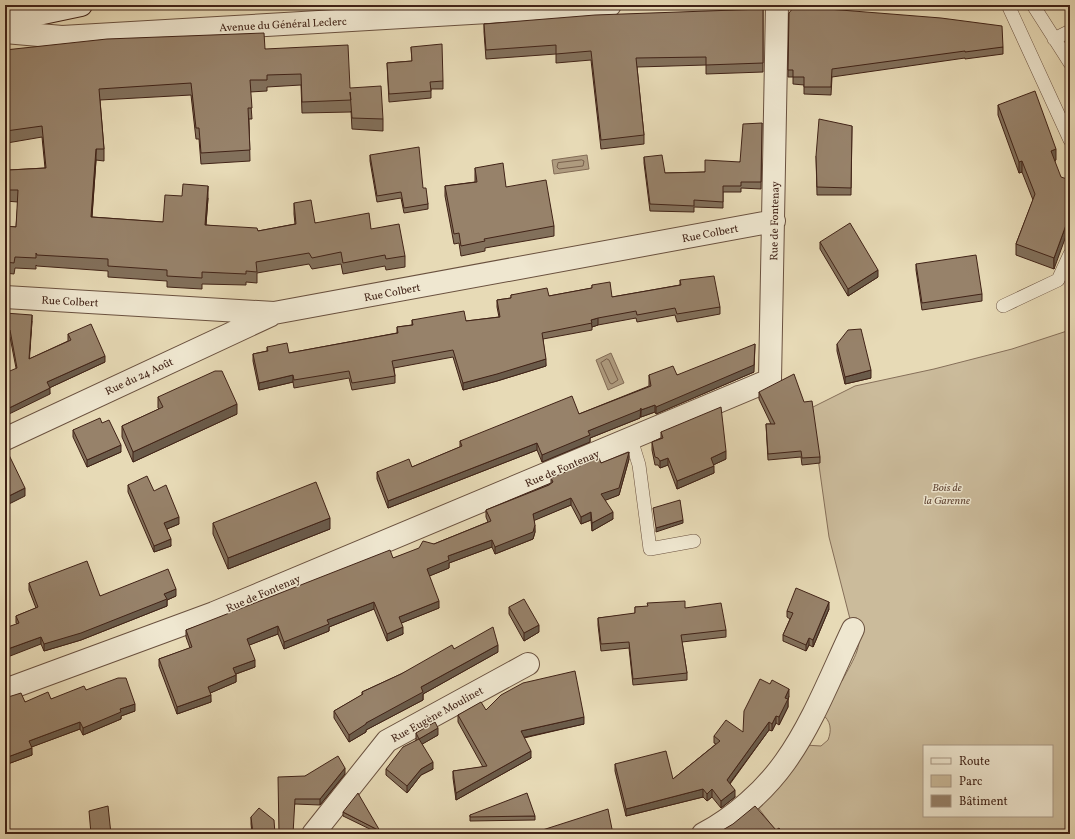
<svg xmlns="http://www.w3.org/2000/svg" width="1075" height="839" font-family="Vollkorn,serif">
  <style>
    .green { fill: #cbbb9b; stroke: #866f59; fill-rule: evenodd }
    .water { fill: #af9c80; stroke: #836c56 }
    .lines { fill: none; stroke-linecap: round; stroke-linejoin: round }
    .shore { stroke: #78604c; stroke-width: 1 }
    .service-casing { stroke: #6a513f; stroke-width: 14 }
    .minor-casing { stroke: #6a513f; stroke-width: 24 }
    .tertiary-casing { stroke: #6a513f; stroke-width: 24 }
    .secondary-casing { stroke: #412317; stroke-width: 24 }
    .service { stroke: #efe7d0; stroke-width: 13 }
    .minor { stroke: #efe7d0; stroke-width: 22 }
    .tertiary { stroke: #efe7d0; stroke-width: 22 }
    .secondary { stroke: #efe7d0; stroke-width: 22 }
    .wall { fill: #82705b; stroke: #412317; fill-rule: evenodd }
    .shaded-wall { fill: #6a5b4a; stroke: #412317 }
    .building { fill: #97826a; stroke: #412317; fill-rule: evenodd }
    .labels { text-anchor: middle; stroke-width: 3; stroke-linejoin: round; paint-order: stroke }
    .street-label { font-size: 11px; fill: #412317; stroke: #efe7d0 }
    .park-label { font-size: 11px; font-style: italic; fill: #644938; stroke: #efe7d0 }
  </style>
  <rect width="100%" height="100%" fill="#e7dab6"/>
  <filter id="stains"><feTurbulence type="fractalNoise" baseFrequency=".005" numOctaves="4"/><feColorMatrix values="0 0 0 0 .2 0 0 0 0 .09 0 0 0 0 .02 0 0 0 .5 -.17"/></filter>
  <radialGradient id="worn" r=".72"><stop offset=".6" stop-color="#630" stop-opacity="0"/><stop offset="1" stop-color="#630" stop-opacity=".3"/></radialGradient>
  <path class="green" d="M1070,330V834H778L757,806L805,745L821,746L828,740C832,730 831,721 822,714L840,680L842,681C855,656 864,647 857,618L850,619L829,537L811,408L855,386L934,369L1012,349ZM924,746H1052V816H924Z"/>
  <path class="water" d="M587,155L589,169L554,174L552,160Z
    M611,353L624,383L608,390L596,360Z"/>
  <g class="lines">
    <path class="shore" d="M582,160L584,161L583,166L559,169L557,167L558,163Z
      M607,359L609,360L618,380L612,384L610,383L601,363Z"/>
    <g class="service-casing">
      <path id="service" d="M1008,5L1070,140
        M1033,5L1070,63
        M1054,39L1070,31
        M1003,306L1058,280L1070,254
        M631,439L639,465L650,549L694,541"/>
    </g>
    <g class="minor-casing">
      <path id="minor" d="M5,297L274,313L774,221
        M5,439L271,315
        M5,690L214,613L770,380L777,5
        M313,834L387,741L528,664
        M703,834C734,818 765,790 785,762C813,723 832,673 853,629"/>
    </g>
    <g class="tertiary-casing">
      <path id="tertiary" d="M5,32L62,37L610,5"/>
    </g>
    <g class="secondary-casing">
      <path id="secondary" d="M5,21L81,5"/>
    </g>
    <use href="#service" class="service"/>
    <use href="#minor" class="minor"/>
    <use href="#tertiary" class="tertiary"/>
    <use href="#secondary" class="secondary"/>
  </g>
  <path class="wall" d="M763,9V72L706,74V65L637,67L644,135V144L601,149L591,60L556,63V54L486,59L484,32V24Z
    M789,13L1003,47V54L965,59V58L832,77L831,95L804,94V85L793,84V77H788Z
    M411,47L443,81V89H431V98L389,102L387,63L412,61Z
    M265,49L350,88L383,119V131L352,129L351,111V112L302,113L301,85L267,87V91L250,92L252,119H249L250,161L201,164L199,139H196L191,95L100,100L104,149V161L96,160L92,217L163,222L208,198L206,225L258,231L295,224L294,214V203L315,223L371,229L405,256V267L386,270L385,266L343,274L341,264L312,269L309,264L257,273V283L246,282V285L202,284V289L167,287V281L108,277V271L37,266L36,265V269L15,268L14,274L5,273V226L16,227L18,202L5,201V50ZM42,137L45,168L9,170L7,143Z
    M998,105L1056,160H1055L1054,269L1016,255V244L1033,200L1022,172L1019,173L998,115Z
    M762,123L761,189L741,188V192H723V208L694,207V212L650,211L644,163V157L665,173L705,172L740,162Z
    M852,126L851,195H817L816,156Z
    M370,155L423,188L428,204V209L404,213L401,198L377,202L370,161Z
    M475,168L506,187L554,226V236L485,248V251L461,256L459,243L454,244L445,196V186L475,182Z
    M820,242L878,277L848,296L820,249Z
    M916,264L982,294V301L922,310L916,270Z
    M680,280L720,307V314L677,322L675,315L637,322L636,318L598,325L592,327V330L543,339L546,366L497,381L463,390L453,357L394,368L395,376V383L352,390L349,378L294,388L293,382L259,390L253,361V354L267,351V347L289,353L397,333V327L412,325V320L466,321L499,317L497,307V300L511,298V295L549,296L592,288V285L612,297L680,285Z
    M5,313L32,321L29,359L68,341V334L105,362L49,388L50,394L16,368L10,337L5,336Z
    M837,344L871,378L845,384L837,351Z
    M754,372L656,414L655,412L641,417V415L640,418L590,438V442L542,462L537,450L388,508L377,479V472L412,467L460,447V441L579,414L649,386V375H677Z
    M759,392L820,457V463L802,465L801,457L768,460L766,424H771L759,399Z
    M158,397L237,414L133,462L122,437V426L159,409L158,408Z
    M102,423L121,452L87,467L73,437V430Z
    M661,432L726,459L713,465L714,473L677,489L668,465L660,468L658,465H655L652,450V442L661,438Z
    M629,459L619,495L605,500L613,519L592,531L591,520L581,524L571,505L534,520L535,532L533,539L495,554L492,547L449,563V568L429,576L439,608L401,623L403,634L387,641L374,609L329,627V631L284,649L278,634L249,645L255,667L236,674V682L210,693L211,702L177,714L159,666V659L190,648L186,637V630L434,544L488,522L486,517V510L551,483V478L601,463Z
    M128,485L154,491L179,524L167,529L171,546L154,552L128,492Z
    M213,523L330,529L228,569L213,534Z
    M29,583L100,596H176L167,600V606L81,640L44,651L41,644L16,623V616L36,608L29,590Z
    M509,607L539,632L524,641L509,614Z
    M635,607L685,608L726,630V637L682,642L687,673V680L633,685L629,648L601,651L598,625V618L635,614Z
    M829,609L813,647L809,645L806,651L783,641V635L790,619L787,617V611Z
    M454,649L498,652L423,694V700L366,730V732L349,742L334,718V711L362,695V692L401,674Z
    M86,690L135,711L121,716V719L83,735L80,729L31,747L32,755L5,765V698L25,702L51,699Z
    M789,696L788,700V707L779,725L776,723L772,731L769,730L730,784L735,797L721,808L712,797L707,801L703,797L626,816L615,771V764L673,779L716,744L714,743V736L743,732Z
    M486,710L584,724L524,738L531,758L456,800L453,778V771L483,767L458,722V715Z
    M416,733L438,735L422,744L433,769L421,775L407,793L386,775V769L416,740Z
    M345,774L320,805L295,804L278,834L305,776Z
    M343,812L380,831V834L343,816Z
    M470,815L535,816V820L470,821Z
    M251,817L275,834H252L251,824Z"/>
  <path class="shaded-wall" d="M96,149V160L91,228V217Z
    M1056,149V160L1051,162V151Z
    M1022,161V172L1019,173V162Z
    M208,186V198L205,236V225Z
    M1070,214V225L1054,269V258Z
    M878,270V277L848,296V289Z
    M32,315V321L29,366V359Z
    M598,318V325L592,327L591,320Z
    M755,344L754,372L656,414V407Z
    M105,356V362L47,389V382Z
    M546,359V366L497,381L463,390V383Z
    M871,370V378L845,384V377Z
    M293,375V382L259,390V383Z
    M50,388V394L5,416V410Z
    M237,404V414L133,462V452Z
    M655,405V412L641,417V410Z
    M641,408L640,418L590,438V442L542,462V455L588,431Z
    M537,443V450L388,508V501Z
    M121,445V452L87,467V460Z
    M726,451V459L711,466V458Z
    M629,452V459L619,495L601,502V494Z
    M668,458V465L660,468V461Z
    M714,466V473L677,489V481Z
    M25,488V496L5,506V498Z
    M571,498V505L533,521V514Z
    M591,512V520L581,524V517Z
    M613,512V519L592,531V523Z
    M179,517V524L164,530V523Z
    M330,518V529L228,569V558Z
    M683,520V523L656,532V528Z
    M535,525V532L533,539L495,554V547Z
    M171,539V546L154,552V546Z
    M492,540V547L449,563V568L427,577V569L448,556Z
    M176,589V596L167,600V606L81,640L44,651V644Z
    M439,601V608L399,624V617Z
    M374,602V609L329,627V631L284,649V642L327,620Z
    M829,602V609L813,647V640Z
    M539,625V632L524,641V633Z
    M278,626V634L247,646V639Z
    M403,627V634L387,641V634Z
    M41,637V644L5,658V650Z
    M809,638V645L806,651V645Z
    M498,645V652L423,694V700L366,730V732L349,742V735L366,723L421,687Z
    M255,660V667L233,675V668Z
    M236,675V682L208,694V687Z
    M789,689V696L788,700V707L779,725V717L785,698Z
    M211,695V702L177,714V707Z
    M135,704V711L121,716V719L83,735V728L120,709Z
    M776,716V723L772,731V724Z
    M584,717V724L521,738V731Z
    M80,722V729L29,748V741Z
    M769,722V730L727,787V780Z
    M438,728V735L419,746V739Z
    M32,748V755L5,765V758Z
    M531,751V758L456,800V793Z
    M433,762V769L421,775L407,793V786L421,769Z
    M345,768V774L320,805V799Z
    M703,789V797L626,816V809Z
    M712,789V797L707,801V794Z
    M735,790V797L721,808V801Z"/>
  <path class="building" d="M793,8L828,9L941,18L1002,26L1003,47L965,52V51L832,69L831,87H804V77H793V70H788L789,13Z
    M763,9V63L706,65V57L636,58L644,135L601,140L591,51L556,54V45L486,50L484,24L595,15Z
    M264,33L265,49L348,45L350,88L381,86L383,119L352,118L350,92L351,100L302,102L301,74L267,75V80H250L252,108H248L250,150L201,153L199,128H196L191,83L99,89L104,149H96L91,217L163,222L165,195L182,196L183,184L208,186L205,225L257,228L258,231L296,224L294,203L311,200L315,223L369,213L371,229L399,224L405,256L386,259L385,255L343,263L341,252L312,258L309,253L256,262L257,272L246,271V274L202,272V278L167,276V270L108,266V259L37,255L36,253V258L15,257L14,263L5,262V226L16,227L18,190H5V50L107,39ZM42,126L46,168L9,170L6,131Z
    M442,44L443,81L430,82L431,91L389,94L387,63L412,61L411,47Z
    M1035,91L1056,149L1051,151L1061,177L1070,180V214L1054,258L1016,244L1035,194L1022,161L1019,162L998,105Z
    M819,119L852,126L851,188L817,187L816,156Z
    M762,123L761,182H741V186H723V202L694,200V206L650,204L644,157L662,155L665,173L705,172V160L740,162L743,124Z
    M419,147L423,188H426L428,204L404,208L401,192L377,196L370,155Z
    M503,163L506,187L546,180L554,226L484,239L485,241L461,246L459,233L454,234L445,186L477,182L475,168Z
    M850,223L878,270L848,289L820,242Z
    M976,255L982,294L922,303L916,264Z
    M714,276L720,307L677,314L675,308L637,315L636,311L598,318L591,320L592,323L542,333L546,359L497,374L463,383L453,350L392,361L395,376L352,383L349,371L294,380L293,375L259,383L253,354L268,351L267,347L287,343L289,353L398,333L397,327L413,325L412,320L464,311L466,321L500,317L497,300L511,298V295L547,288L549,296L592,288V285L610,282L612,297L681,285L680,280Z
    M5,313L32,315L29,359L71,340L68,334L91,324L105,356L47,382L50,388L5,410V373L17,368L10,330H5Z
    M861,329L871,370L845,377L837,344L848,330Z
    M755,344L754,365L656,407L655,405L641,410V408L640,410L588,431L590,435L542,455L537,443L388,501L377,472L409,459L412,467L462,446L460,441L572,396L579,414L651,386L649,375L673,366L677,375Z
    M215,371H222L237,404L133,452L122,426L163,407L158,397Z
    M794,374L804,402L812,401L820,457L802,458L801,451L768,454L766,424H775L759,392Z
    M721,407L726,451L711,458L714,466L677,481L668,458L660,461L658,458L655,457L652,442L663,438L661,432Z
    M100,418L102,423L109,420L121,445L87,460L73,430Z
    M629,452L619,488L601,494L613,512L592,523L591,512L581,517L571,498L533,514L535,525L533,532L495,547L492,540L448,556L449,560L427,569L439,601L399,617L403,627L387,634L374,602L327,620L329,624L284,642L278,626L247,639L255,660L233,668L236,675L208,687L211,695L177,707L159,659L192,647L186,630L390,550L393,558L419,548L423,541L434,544L491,521L486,510L549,485L553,482L551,478L599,458L601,463Z
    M9,455L25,488L5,498V457Z
    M147,476L154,491L166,485L179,517L164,523L171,539L154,546L128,485Z
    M316,482L330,518L228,558L213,523Z
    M680,500L683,520L656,528L653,508Z
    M87,561L100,596L168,569L176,589L164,594L167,599L81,633L44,644L41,637L5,650V628L19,623L16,616L38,607L29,583Z
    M796,588L829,602L813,640L809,638L806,645L783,635L793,613L787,611Z
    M524,599L539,625L524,633L509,607Z
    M685,601V608L721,603L726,630L681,635L687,673L633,679L629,642L601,644L598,618L635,613V607L648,606L647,603Z
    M493,627L498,645L421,687L423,692L366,723V724L349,735L334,711L363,694L362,692L401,674L452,645L454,649Z
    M575,671L584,717L521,731L531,751L456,793L453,771L487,766L458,715L481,702L486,710L501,695L523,683Z
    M118,678H126L135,704L120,709L121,712L83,728L80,722L29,741L32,748L5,758V698L21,693L25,702L48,692L51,699L84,686L86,690Z
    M760,679L770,684L772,680L789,689L785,698L788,699L779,717L776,716L772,724L769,722L727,780L735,790L721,801L712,789L707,794L703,789L626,809L615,764L666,751L673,779L720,741L714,736L726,720L743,732L744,711Z
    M435,722L438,728L419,739L433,762L421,769L407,786L386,769L403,747L419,739L416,733Z
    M338,756L345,768L320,799H295L293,834H279L278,777L305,776Z
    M358,793L359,795L380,831L343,812Z
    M527,793L535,816L470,817V815Z
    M108,806L111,834H91L89,811Z
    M755,806L776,830L779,828L784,834H716L733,824Z
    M259,808L274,820L275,834H253L251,817Z
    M608,809L613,834H530Z"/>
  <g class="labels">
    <g class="street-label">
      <text transform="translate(283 24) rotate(-3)" y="4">Avenue du Général Leclerc</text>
      <text transform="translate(774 221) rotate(-89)" y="4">Rue de Fontenay</text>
      <text transform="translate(710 233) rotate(-11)" y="4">Rue Colbert</text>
      <text transform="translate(392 292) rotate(-11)" y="4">Rue Colbert</text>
      <text transform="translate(70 301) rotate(3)" y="4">Rue Colbert</text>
      <text transform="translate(139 376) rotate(-25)" y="4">Rue du 24 Août</text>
      <text transform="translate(562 468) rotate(-23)" y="4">Rue de Fontenay</text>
      <text transform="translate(263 593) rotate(-23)" y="4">Rue de Fontenay</text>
      <text transform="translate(437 714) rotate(-29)" y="4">Rue Eugène Moulinet</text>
    </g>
    <g class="park-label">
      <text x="947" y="491">Bois de<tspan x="947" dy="13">la Garenne</tspan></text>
    </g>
  </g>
  <rect width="1075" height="839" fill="none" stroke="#e7dab6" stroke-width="20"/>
  <rect x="6" y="6" width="1063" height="827" fill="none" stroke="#412317" stroke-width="2"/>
  <rect x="10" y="10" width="1055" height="819" fill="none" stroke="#412317"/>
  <rect x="923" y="745" width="130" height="72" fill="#efe7d0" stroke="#a99986"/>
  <rect x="931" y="758" width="20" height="6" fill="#efe7d0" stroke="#a99986"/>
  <text x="959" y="765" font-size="12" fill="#412317">Route</text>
  <rect x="931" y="775" width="20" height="12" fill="#cbbb9b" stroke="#a99986"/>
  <text x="959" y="785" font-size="12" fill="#412317">Parc</text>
  <rect x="931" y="795" width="20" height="12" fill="#97826a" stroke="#a99986"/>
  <text x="959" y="805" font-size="12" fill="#412317">Bâtiment</text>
  <rect width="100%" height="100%" filter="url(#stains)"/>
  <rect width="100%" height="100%" fill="url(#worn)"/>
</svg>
